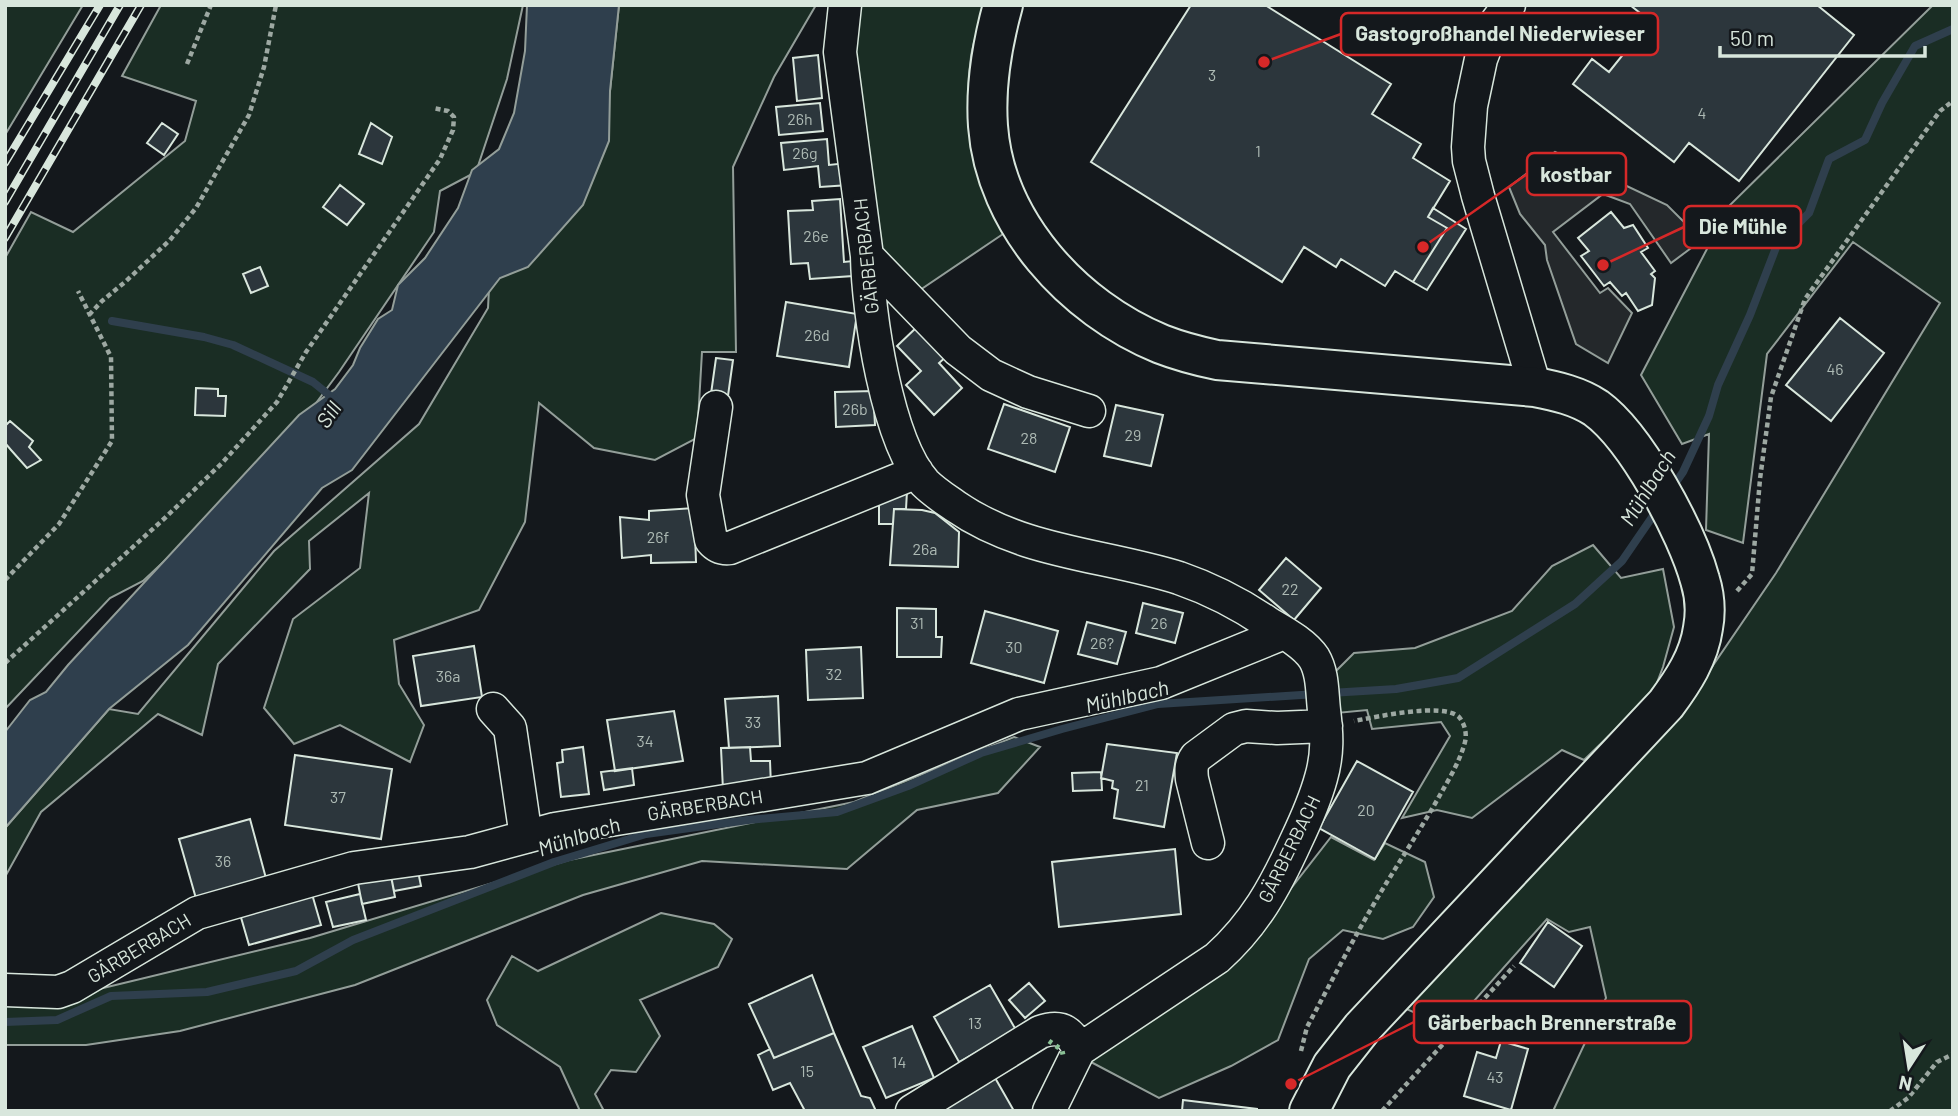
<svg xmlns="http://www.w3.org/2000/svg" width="1958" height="1116" font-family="Barlow,sans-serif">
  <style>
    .green { fill: #1a2d24; stroke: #939e99; stroke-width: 2 }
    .parking { fill: #24282b; stroke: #939e99; stroke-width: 2 }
    .water { fill: #2f3f4d; stroke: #939e99; stroke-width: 2 }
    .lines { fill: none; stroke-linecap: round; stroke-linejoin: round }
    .stream { stroke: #2f3f4d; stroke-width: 8 }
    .building { fill: #2c363c; stroke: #d8e6dc; stroke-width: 2 }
    .minor-casing { stroke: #d8e6dc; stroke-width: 35 }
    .major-casing { stroke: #d8e6dc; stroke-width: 42 }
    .path { stroke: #9da8a2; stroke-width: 4.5; stroke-dasharray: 5 3.5; stroke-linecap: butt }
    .minor { stroke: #14181c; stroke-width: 32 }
    .major { stroke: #14181c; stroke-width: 38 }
    .rail-casing { stroke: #d8e6dc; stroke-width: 8 }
    .rail { stroke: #14181c; stroke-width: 5; stroke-dasharray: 16; stroke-linecap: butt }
    .hedge { stroke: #8ac095; stroke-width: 5; stroke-dasharray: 3.5 5; stroke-linecap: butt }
    .labels { text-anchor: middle; stroke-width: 5; stroke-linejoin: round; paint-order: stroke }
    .number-label { font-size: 16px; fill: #adbab4 }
    .street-label { font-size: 19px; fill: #d8e6dc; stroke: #14181c }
    .water-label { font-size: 21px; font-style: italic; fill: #d8e6dc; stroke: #14181c }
    .leader { fill: none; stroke: #d62828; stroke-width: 2.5 }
    .callout-dot { fill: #d62828; stroke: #14181c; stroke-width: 2.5 }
    .callout { fill: #14181c; stroke: #d62828; stroke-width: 2.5 }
    .callout-label { font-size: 21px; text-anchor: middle; font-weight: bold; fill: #d8e6dc }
  </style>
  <rect width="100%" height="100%" fill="#14181c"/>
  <path class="green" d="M5,5H83L5,135Z
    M161,5H523L507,79L476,172L440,191L434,232L339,372L302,422L250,481L143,581L110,598L5,709V258L31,212L73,232L185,141L196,101L122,76Z
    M619,5H816L774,77L733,167L736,352H702L697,438L655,460L594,448L539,403L525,522L479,610L394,640L399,684L424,725L410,762L340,725L294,744L264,708L293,619L360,568L369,493L309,541L310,569L218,664L202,735L158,714L41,812L5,877V828L109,709L138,714L274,551L419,424L488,308L491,250L610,91Z
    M852,5H986C981,22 973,40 971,57C962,118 975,180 1003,234L920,290L873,250L847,58Z
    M1933,5H1953V1111H1553L1606,998L1590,927L1569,932L1547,919L1450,1028L1404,1008L1675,721L1776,573L1940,303L1853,242L1767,354L1743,543L1706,530L1709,434L1682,444L1641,375L1730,205Z
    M1593,545L1621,578L1663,569L1674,627L1663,667L1653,693L1584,760L1562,750L1472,818L1437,810L1402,818L1450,736L1441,722L1372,729L1367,710L1337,713L1334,673L1354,653L1415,648L1512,611L1552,566Z
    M1014,737L1040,747L998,793L917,810L847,869L702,861L583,895L355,985L180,1031L86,1045H5V998L95,990L310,938L569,860L854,802Z
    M1331,837L1374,860L1385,843L1425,862L1434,897L1413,927L1383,939L1343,930L1309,959L1278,1040L1231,1066L1159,1098L1089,1061L1257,932Z
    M661,913L714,924L732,939L718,967L640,1000L660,1036L636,1072L611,1070L595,1094L604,1111H580L560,1067L497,1025L487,1000L512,956L538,971Z"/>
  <path class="parking" d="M1555,152L1667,205L1702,240L1671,263L1630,204L1603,194L1553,232L1600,293L1608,288L1632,313L1608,363L1576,344L1547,260L1545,245L1520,214L1509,187Z"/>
  <path class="water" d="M527,5H619L610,91L609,141L583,205L528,267L500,278L352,470L322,488L188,645L109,709L5,828V732L30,700L46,692L68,665L299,415L335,389L353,365L360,348L378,319L392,310L398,285L425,258L458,208L472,170L499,149L514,113L525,51Z"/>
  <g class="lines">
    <path class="stream" d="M112,321L204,337L233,345L313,382L334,399
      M1672,488L1683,472L1709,416L1718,385L1750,315L1777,245L1809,213L1829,159L1865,140L1882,103L1915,46L1953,29
      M1330,693L1396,689L1458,678L1575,604L1622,561L1657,510
      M5,1022L57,1020L111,996L207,992L296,971L353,940L554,862L646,834L748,820L837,812L908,786L981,753L1062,729L1158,704L1317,694"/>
  </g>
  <path class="building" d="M1191,5H1265L1391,84L1372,114L1421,144L1413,158L1450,181L1428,217L1447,228L1413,282L1395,271L1385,286L1341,259L1336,267L1304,247L1282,282L1091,162Z
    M1630,5H1817L1854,35L1739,181L1689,143L1674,162L1573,84L1592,59L1609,72L1650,21Z
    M818,55L822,98L797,101L793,58Z
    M820,103L823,131L779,135L776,107Z
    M162,123L178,134L164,155L147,143Z
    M371,123L392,137L382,164L359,154Z
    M827,139L829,165L847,163L849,185L820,187L818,166L784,170L781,143Z
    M340,185L364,204L347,225L323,207Z
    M840,199L844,262L853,261V276L810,279L808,263L791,264L788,211L813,210L812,201Z
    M1433,208L1466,229L1427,290L1413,282L1447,228L1428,217Z
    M1611,212L1624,228L1633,225L1648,248L1641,252L1655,271L1651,274L1655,278L1652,305L1638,311L1626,293L1622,296L1610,282L1604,286L1581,256L1589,251L1578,238Z
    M260,267L268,286L251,293L243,274Z
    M786,302L857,314L849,367L777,356Z
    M1840,318L1884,353L1831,421L1786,385Z
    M918,326L947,356L939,363L962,388L934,415L906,385L921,371L897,346Z
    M716,358L733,360L727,403L710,401Z
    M196,388L218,389V396H226L225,416L195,415Z
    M873,391L875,425L836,427L835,392Z
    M1004,404L1070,427L1055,472L988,449Z
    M1116,405L1163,415L1151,466L1104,456Z
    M10,421L33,441L29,447L41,460L27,468L11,450L5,443V426Z
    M879,490L907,491L906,509H894L893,524H879Z
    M694,508L696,562L651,563V555L622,558L620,517L649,520V511Z
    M894,509L922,510L935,513L959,532L958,567L890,565Z
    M1286,558L1321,588L1294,620L1259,590Z
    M1143,603L1183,613L1175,643L1136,633Z
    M897,608L936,609V637H942L941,657H897Z
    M985,611L1058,631L1044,683L971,663Z
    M1087,622L1126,632L1117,664L1078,654Z
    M474,646L482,697L421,706L413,656Z
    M861,647L863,698L808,700L806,650Z
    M778,696L780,746L729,748L725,699Z
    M674,711L683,761L615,771L607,720Z
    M1107,744L1177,753L1164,827L1114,818L1118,790L1112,788L1113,781L1101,778Z
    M583,747L589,794L561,797L557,763L563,762L562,750Z
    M750,747L751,761H770L771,786L723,790L721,748Z
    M295,755L392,769L381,839L285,825Z
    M1357,761L1413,792L1375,859L1319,828Z
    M632,768L634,785L604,790L601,772Z
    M1101,772L1102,790L1073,791L1072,773Z
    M250,819L267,882L197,902L179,839Z
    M1175,849L1181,914L1059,927L1052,862Z
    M417,866L421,886L394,891L390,871Z
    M390,871L395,897L362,904L357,878Z
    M312,894L321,925L249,945L240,914Z
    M360,894L366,920L333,927L326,902Z
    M1548,922L1582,946L1554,987L1520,963Z
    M812,975L834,1033L774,1058L749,1004Z
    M1029,983L1045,1001L1025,1018L1009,1000Z
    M990,985L1016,1030L959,1062L934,1017Z
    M912,1026L934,1078L886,1098L863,1047Z
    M834,1033L861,1096L870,1098L876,1111H805L790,1083L773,1090L758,1055L770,1049L774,1058Z
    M1501,1041L1528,1049L1511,1110L1464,1096L1477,1052L1496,1058Z
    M994,1076L1014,1111H936Z
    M1183,1100L1257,1109V1111H1182Z"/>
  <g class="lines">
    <g class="minor-casing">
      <path id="minor" d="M845,5L840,52L867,256C868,313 887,441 925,483C934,492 945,499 955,506C1023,553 1102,554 1179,578C1211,589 1240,604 1268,623C1283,632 1304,643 1314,658C1323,673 1322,693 1324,710C1327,734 1328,754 1321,778C1315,800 1306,820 1296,841C1275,887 1255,924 1217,958L1079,1050L1049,1111
        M1509,5L1494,25L1481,59L1471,106L1468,147L1469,161L1478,196L1535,387
        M867,256L958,350L991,375L1028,392L1089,411
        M716,407L703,495L711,540C716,546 722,549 730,548L917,472
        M493,709L510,728L526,837
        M1208,843L1192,779C1191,770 1191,764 1196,757L1234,729L1246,726L1277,728L1326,726
        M5,990L58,992L72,987L197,913L354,868L470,852L555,829L867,778L1019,714L1161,683L1284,633
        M912,1111L1040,1032C1060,1025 1071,1031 1079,1050"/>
    </g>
    <g class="major-casing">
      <path id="major" d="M1003,5C992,45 985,84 988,126C995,223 1073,308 1161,344C1179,351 1198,356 1217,360L1535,387C1556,391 1578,396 1596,408C1636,437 1687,532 1700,580C1705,596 1706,612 1703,628C1699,657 1683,681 1666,704L1362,1028L1332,1066L1309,1111"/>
    </g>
    <path class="path" d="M187,64L211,5
      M89,315L102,301L125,282L170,240L196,208L249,115L264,67L276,5
      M5,580L59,524L112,441L111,357L78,291
      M1737,591L1752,574L1760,479L1771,397L1805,299L1940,111L1953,101
      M5,663L166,517L222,463L277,402L306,352L440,159L453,130L454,117L448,111L433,108
      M1301,1051L1307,1027C1333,979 1358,929 1387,882C1405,853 1423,825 1440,795C1449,779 1460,761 1465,742C1467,734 1465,724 1459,717C1443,702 1376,717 1354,721
      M1382,1111L1514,966
      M1890,1111L1908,1098L1937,1062L1953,1054"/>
    <use href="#minor" class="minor"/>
    <use href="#major" class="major"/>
    <g class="rail-casing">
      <path id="rail" d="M5,163L100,5
        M5,202L120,5
        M5,238L141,5"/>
    </g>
    <use href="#rail" class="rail"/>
    <path class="hedge" d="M1049,1041L1062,1050L1063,1055"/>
  </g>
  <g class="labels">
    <g class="number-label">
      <text x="1212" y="81">3</text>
      <text x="1702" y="119">4</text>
      <text x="800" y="125">26h</text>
      <text x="1258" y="157">1</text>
      <text x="805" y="159">26g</text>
      <text x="816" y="242">26e</text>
      <text x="817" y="341">26d</text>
      <text x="1835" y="375">46</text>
      <text x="855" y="415">26b</text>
      <text x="1133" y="441">29</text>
      <text x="1029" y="444">28</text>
      <text x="658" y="543">26f</text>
      <text x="925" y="555">26a</text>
      <text x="1290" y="595">22</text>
      <text x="917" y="629">31</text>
      <text x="1159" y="629">26</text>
      <text x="1102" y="649">26?</text>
      <text x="1014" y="653">30</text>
      <text x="834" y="680">32</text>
      <text x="448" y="682">36a</text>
      <text x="753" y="728">33</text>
      <text x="645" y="747">34</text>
      <text x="1142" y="791">21</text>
      <text x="338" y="803">37</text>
      <text x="1366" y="816">20</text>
      <text x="223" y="867">36</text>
      <text x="975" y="1029">13</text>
      <text x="899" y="1068">14</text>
      <text x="807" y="1077">15</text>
      <text x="1495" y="1083">43</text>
    </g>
    <g class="street-label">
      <text transform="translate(866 256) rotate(-96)" y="7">GÄRBERBACH</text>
      <text transform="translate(705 805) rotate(-9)" y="7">GÄRBERBACH</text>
      <text transform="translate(1289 849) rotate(-64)" y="7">GÄRBERBACH</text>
      <text transform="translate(139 948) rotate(-31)" y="7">GÄRBERBACH</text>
    </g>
    <g class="water-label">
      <text transform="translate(329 415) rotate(-55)" y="7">Sill</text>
      <text transform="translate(1648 488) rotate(-58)" y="7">Mühlbach</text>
      <text transform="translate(1127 697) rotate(-13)" y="7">Mühlbach</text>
      <text transform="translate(579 837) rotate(-18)" y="7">Mühlbach</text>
    </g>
  </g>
  <path class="leader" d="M1264 62L1341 34M1423 247L1527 174M1603 265L1684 227M1291 1084L1414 1022"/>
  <g class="callout-dot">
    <circle cx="1264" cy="62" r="7"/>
    <circle cx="1423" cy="247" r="7"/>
    <circle cx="1603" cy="265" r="7"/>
    <circle cx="1291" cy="1084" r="7"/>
  </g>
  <g class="callout">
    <rect x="1341" y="13" width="317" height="42" rx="7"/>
    <rect x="1527" y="153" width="99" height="42" rx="7"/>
    <rect x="1684" y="206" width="117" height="42" rx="7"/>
    <rect x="1414" y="1001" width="277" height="42" rx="7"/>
  </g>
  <g class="callout-label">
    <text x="1500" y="41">Gastogroßhandel Niederwieser</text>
    <text x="1576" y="182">kostbar</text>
    <text x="1743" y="234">Die Mühle</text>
    <text x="1552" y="1030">Gärberbach Brennerstraße</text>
  </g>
  <rect width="1958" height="1116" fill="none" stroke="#d8e6dc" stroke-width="14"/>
  <g transform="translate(1909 1067) rotate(192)" stroke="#14181c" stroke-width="5" paint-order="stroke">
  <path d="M0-5L12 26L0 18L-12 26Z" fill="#d8e6dc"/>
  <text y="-10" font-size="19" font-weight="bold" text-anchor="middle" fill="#d8e6dc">N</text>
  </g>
  <path d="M1720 46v10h205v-10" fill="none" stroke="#d8e6dc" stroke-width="3.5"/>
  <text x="1730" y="46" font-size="21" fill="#d8e6dc" stroke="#14181c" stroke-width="5" paint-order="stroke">50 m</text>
</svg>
